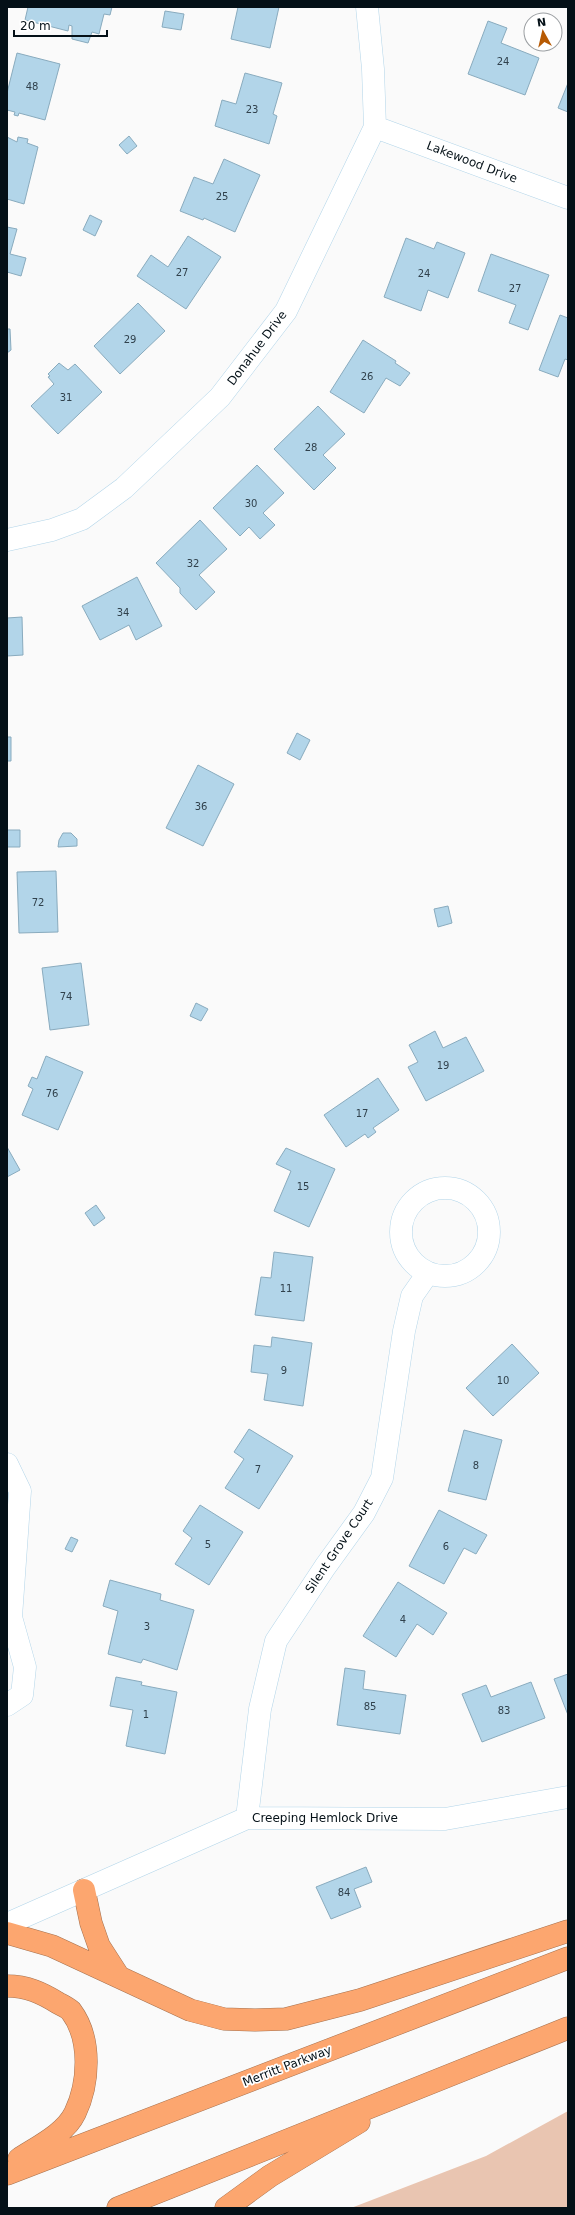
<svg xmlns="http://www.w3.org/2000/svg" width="575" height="2215" font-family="'DejaVu Sans',sans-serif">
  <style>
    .green { fill: #e9c5b1 }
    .building { fill: #b2d5e9; stroke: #89abbe }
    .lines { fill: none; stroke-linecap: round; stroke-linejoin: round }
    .minor-casing { stroke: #b2d5e9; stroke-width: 23 }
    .highway-casing { stroke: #a57250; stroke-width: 23 }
    .minor { stroke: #fff; stroke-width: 22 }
    .highway { stroke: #fca66f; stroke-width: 22 }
    .labels { text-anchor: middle; stroke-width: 3.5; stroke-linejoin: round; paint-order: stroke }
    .number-label { font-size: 10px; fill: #30414c }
    .street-label { font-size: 12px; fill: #041017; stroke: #fff }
  </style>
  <rect width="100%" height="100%" fill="#fafafa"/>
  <path class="green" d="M568,2111V2208H351L486,2156Z"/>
  <path class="building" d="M28,7H112L110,15L104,14L99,34L92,32L88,43L72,39V26L69,25L68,31L25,20Z
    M238,7H279L270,48L231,39Z
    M165,11L184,14L181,30L162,27Z
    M488,21L507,28L501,43L539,58L525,95L468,74Z
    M17,53L60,64L45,120L19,113L18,116L14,115L15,112L7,110V93Z
    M245,73L282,83L273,114L277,116L269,144L215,126L222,100L236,104Z
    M568,83V112L558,108Z
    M129,136L137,146L127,154L119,145Z
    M7,137L17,142L18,137L28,139L27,143L38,147L24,204L7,199Z
    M224,159L260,175L235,232L204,218L203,220L180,211L194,177L213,184Z
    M90,215L102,221L95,236L83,230Z
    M7,227L17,229L10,254L26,258L21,276L7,272Z
    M188,236L221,257L186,309L137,276L151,255L168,267Z
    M406,238L434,249L437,242L465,253L448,298L428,290L421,311L384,297Z
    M491,254L549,275L528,330L509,323L516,305L478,291Z
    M138,303L165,331L120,374L94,346Z
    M560,315L568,318V360L565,359L558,377L539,370Z
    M7,329H10L11,350L7,353Z
    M363,340L396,361L395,363L410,373L400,386L386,378L364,413L330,392Z
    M59,363L68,370L75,364L102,392L58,434L31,406L54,384L48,377L50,376L48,374Z
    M318,406L345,434L323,455L336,468L314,490L274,449Z
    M257,465L284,493L263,513L275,525L260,539L249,527L240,536L213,508Z
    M200,520L227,549L199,575L215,592L196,610L180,593V588L156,563Z
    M137,577L162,626L136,640L129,625L100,640L82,606Z
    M22,617L23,655L7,656V618Z
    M297,733L310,740L300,760L287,753Z
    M7,737H11V761H7Z
    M198,765L234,784L203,846L166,828Z
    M7,830H20V847H7Z
    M63,833H71L77,839V846L58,847L59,840Z
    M56,871L58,932L19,933L17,872Z
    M448,906L452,923L438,927L434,909Z
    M81,963L89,1025L50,1030L42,968Z
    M196,1003L208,1009L201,1021L190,1016Z
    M435,1031L443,1048L466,1037L484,1071L426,1101L408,1067L418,1062L409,1045Z
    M46,1056L83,1072L58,1130L22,1115L33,1089L28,1086L32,1077L37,1079Z
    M378,1078L399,1110L373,1128L376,1132L368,1138L365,1134L346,1147L324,1115Z
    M7,1147L20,1170L7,1177Z
    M286,1148L335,1169L309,1227L274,1211L291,1171L276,1164Z
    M96,1205L105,1218L94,1226L85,1213Z
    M274,1252L313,1257L304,1321L255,1315L261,1277L271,1278Z
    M272,1337L312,1343L303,1406L264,1400L268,1374L251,1372L254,1345L271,1347Z
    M512,1344L539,1373L493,1416L466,1388Z
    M249,1429L293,1456L259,1509L225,1488L244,1459L234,1452Z
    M464,1430L502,1440L486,1500L448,1491Z
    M200,1505L243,1532L209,1585L175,1564L192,1538L183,1531Z
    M439,1510L487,1535L476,1554L464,1548L444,1584L409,1566Z
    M71,1537L78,1540L72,1552L65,1549Z
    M110,1580L161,1594L160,1600L194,1610L177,1670L143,1659L141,1663L108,1654L118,1611L103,1606Z
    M398,1582L447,1613L433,1635L417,1624L396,1657L363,1636Z
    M345,1668L365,1671L363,1689L406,1695L400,1734L337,1725Z
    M568,1674V1715L554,1679Z
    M116,1677L142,1682L141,1685L177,1692L165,1754L126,1746L133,1710L110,1706Z
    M531,1682L545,1718L482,1742L462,1694L486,1685L491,1697Z
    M366,1867L372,1882L354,1889L361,1907L331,1919L316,1887Z"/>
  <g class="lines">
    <g class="minor-casing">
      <path id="minor" d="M375,127L568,198
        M7,540L52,530L82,519L124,488L220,397L286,311L375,127L373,69L367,7
        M401 1232a44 44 0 1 1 88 0a44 44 0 1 1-88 0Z
        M7,1464L20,1491L11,1617L25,1667L22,1695L7,1705
        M247,1818L260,1709L276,1641L325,1567L364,1513L382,1478L404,1331L412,1296L428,1273
        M7,1924L247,1818L445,1819L568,1797"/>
    </g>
    <g class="highway-casing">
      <path id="highway" d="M84,1890L91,1923L99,1946L119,1977
        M7,1933L52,1946L190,2010L224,2019L255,2020L286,2019L360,2000L568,1931
        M7,1986C27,1986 42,1993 58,2003C62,2005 68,2008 71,2011C92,2039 89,2084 75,2113C65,2134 37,2147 19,2159
        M7,2174L568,1958
        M118,2208L568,2028
        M226,2208L270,2176L359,2122"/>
    </g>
    <use href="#minor" class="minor"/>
    <use href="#highway" class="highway"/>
  </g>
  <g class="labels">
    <g class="number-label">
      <text x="503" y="65">24</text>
      <text x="32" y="90">48</text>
      <text x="252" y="113">23</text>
      <text x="222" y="200">25</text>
      <text x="182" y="276">27</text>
      <text x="424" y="277">24</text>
      <text x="515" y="292">27</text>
      <text x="130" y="343">29</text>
      <text x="367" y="380">26</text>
      <text x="66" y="401">31</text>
      <text x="311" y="451">28</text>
      <text x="251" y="507">30</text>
      <text x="193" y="567">32</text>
      <text x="123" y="616">34</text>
      <text x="201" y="810">36</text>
      <text x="38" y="906">72</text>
      <text x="66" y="1000">74</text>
      <text x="443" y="1069">19</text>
      <text x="52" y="1097">76</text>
      <text x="362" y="1117">17</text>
      <text x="303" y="1190">15</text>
      <text x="286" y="1292">11</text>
      <text x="284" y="1374">9</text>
      <text x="503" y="1384">10</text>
      <text x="476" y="1469">8</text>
      <text x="258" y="1473">7</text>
      <text x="208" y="1548">5</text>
      <text x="446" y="1550">6</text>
      <text x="403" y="1623">4</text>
      <text x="147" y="1630">3</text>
      <text x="370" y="1710">85</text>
      <text x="504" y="1714">83</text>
      <text x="146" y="1718">1</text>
      <text x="344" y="1896">84</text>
    </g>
    <g class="street-label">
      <text transform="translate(472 162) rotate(21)" y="4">Lakewood Drive</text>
      <text transform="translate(257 348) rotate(-53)" y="4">Donahue Drive</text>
      <text transform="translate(339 1546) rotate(-56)" y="4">Silent Grove Court</text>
      <text x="325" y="1822">Creeping Hemlock Drive</text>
      <text transform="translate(287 2066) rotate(-21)" y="4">Merritt Parkway</text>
    </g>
  </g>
  <rect width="575" height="2215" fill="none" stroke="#041017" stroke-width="16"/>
  <g transform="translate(543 32) rotate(352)"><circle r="19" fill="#ffffff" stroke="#9b9fa2"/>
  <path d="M0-3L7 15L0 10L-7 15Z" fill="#b75a04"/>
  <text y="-6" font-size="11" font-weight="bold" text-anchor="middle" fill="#041017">N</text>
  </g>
  <path d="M14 30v6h93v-6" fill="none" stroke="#041017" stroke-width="2"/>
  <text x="20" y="30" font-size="12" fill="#041017" stroke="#ffffff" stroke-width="3" paint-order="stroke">20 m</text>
</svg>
